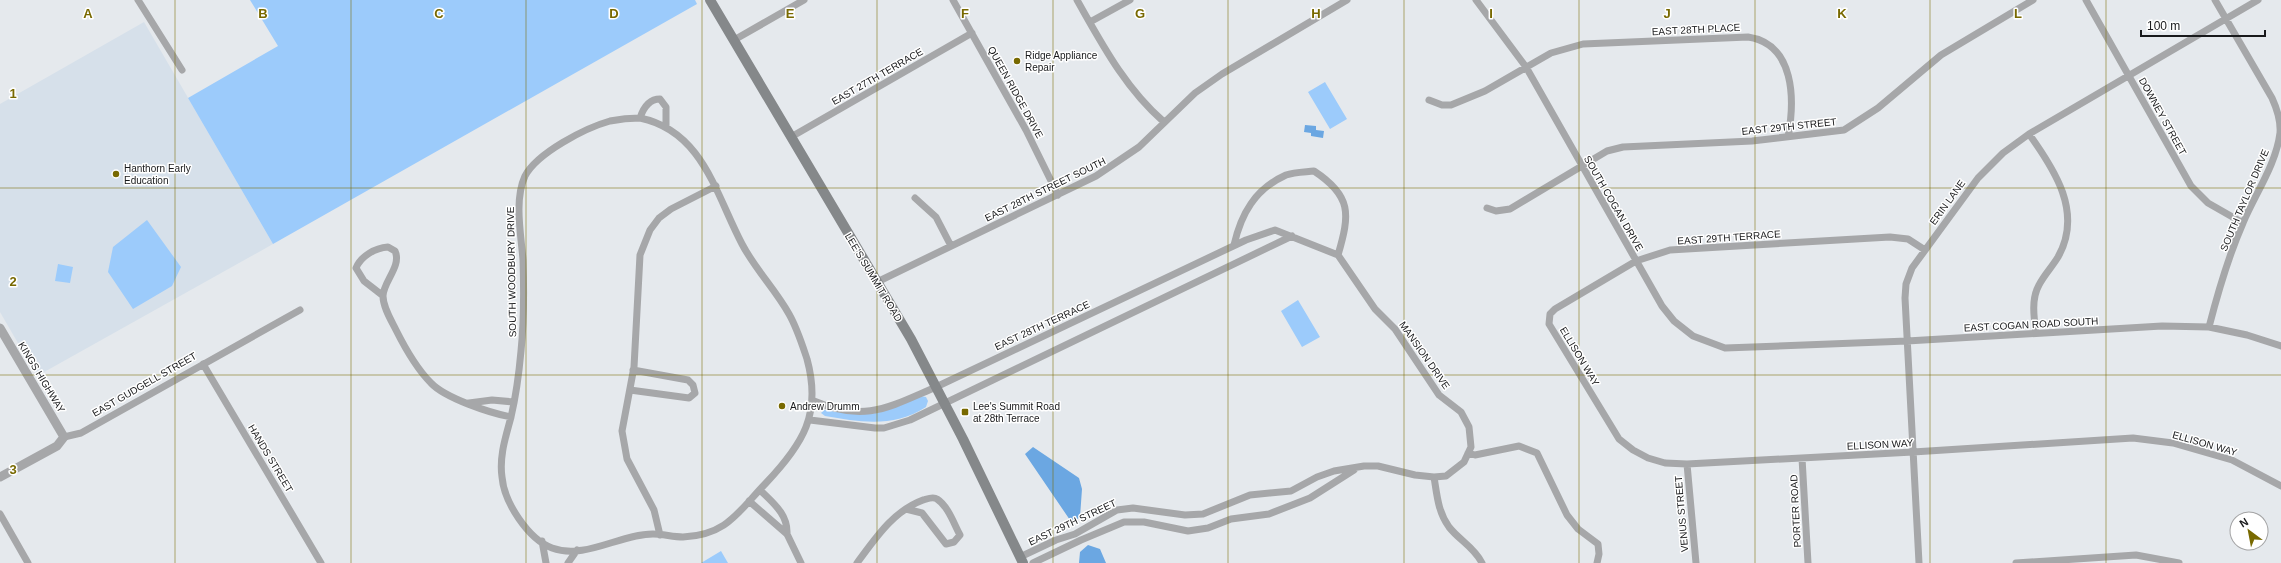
<svg xmlns="http://www.w3.org/2000/svg" width="2281" height="563" font-family="Helvetica,sans-serif">
  <style>
    .built { fill: #d6e0ea }
    .green { fill: #9ccbfb }
    .water { fill: #6ba7e2 }
    .lines { fill: none; stroke-linecap: round; stroke-linejoin: round }
    .minor { stroke: #a6a7a9; stroke-width: 7 }
    .tertiary { stroke: #a6a7a9; stroke-width: 9 }
    .secondary { stroke: #85888a; stroke-width: 10 }
    .grid { fill: none; stroke: #786900; stroke-width: 1; stroke-opacity: 0.55 }
    .poi-dot { fill: #786900; stroke: #fff; stroke-width: 1.5 }
    .labels { text-anchor: middle; stroke-width: 3; stroke-linejoin: round; paint-order: stroke }
    .street-label { font-size: 10px; fill: #18191b; stroke: #fff }
    .poi-label { font-size: 10px; fill: #18191b; stroke: #fff; text-anchor: start }
    .grid-label { font-size: 13px; text-anchor: middle; font-weight: bold; fill: #786900; stroke: #fff; stroke-width: 3; stroke-linejoin: round; paint-order: stroke }
  </style>
  <rect width="100%" height="100%" fill="#e5e9ed"/>
  <path class="built" d="M144,22L273,244L37,376L0,312V104Z"/>
  <path class="green" d="M250,0H695L697,4L273,244L188,98L278,46Z
    M1325,82L1347,119L1330,129L1308,92Z
    M147,220L181,267L172,286L133,309L108,272L113,247Z
    M58,264L73,267L70,283L55,281Z
    M1298,300L1320,337L1302,347L1281,311Z
    M921,396L926,397L928,401L926,407C894,428 860,422 825,416L821,413L824,410C872,417 878,416 921,396Z
    M721,551L728,563H701Z"/>
  <path class="water" d="M1305,125L1316,126V130L1324,131L1323,138L1311,136V133L1304,132Z
    M1033,447L1079,478L1082,489L1080,517L1072,523L1025,454Z
    M1088,545L1100,549L1106,563H1079L1080,552Z"/>
  <g class="lines">
    <path class="minor" d="M138,0L182,70
      M953,0L1026,130L1058,195
      M1077,0C1102,44 1125,88 1164,122
      M1476,0L1526,67L1662,306L1674,321L1693,336L1725,348L1907,341L2162,326L2209,327L2247,335L2281,346
      M2086,0L2191,186L2208,203L2243,223
      M1090,22L1130,0
      M734,40L804,0
      M1429,100L1442,105H1451L1485,91L1551,53L1583,44L1748,37C1795,44 1795,100 1788,137
      M640,118C703,131 716,195 742,244C755,269 775,289 789,314C797,328 802,344 807,359C822,414 803,444 766,483C738,512 727,535 683,537C673,537 663,534 653,534C620,534 585,560 552,548C528,539 504,502 502,477C499,456 506,436 511,417C516,396 519,373 521,351C524,322 524,290 523,260C521,234 514,200 525,176C537,153 585,128 610,121C620,119 630,118 640,118Z
      M640,118C643,109 649,99 660,99L666,107V126
      M2029,134C2055,170 2083,213 2058,257C2052,267 2044,275 2039,285C2031,299 2034,318 2036,333
      M791,137L972,33
      M915,198L936,217L951,246
      M1487,208L1496,211L1510,209L1607,151L1623,147L1752,141L1844,130L1878,108L1941,55L2033,0
      M1234,245C1241,214 1255,189 1286,175C1294,172 1305,172 1314,171C1352,196 1350,214 1338,255
      M1925,250L1908,239L1890,237L1670,250L1636,261L1555,309L1550,314L1549,324L1619,439L1633,450L1648,458L1665,463L1687,464L1913,452L2133,438L2173,443L2232,460L2281,486
      M877,282L1096,176L1139,147L1195,93L1222,74L1347,0
      M382,295L364,281L356,268C361,256 375,248 388,247L395,251C402,266 383,282 383,296C383,307 391,320 396,330C405,348 416,368 431,383C445,398 490,413 511,417
      M2209,327C2218,292 2228,257 2243,223C2255,194 2276,165 2280,133C2281,120 2277,109 2272,98L2215,0
      M203,364L321,563
      M630,390L689,398L695,393L693,385L688,380L633,370
      M814,401C865,423 889,407 936,387L1246,240L1275,230L1338,255
      M469,403L492,400L514,402
      M810,420L875,428H884L910,420L1292,236
      M64,437L81,433L300,310
      M1468,453L1475,455L1519,446L1537,453L1567,515L1578,529L1598,544L1599,554L1597,563
      M1802,458L1808,563
      M1687,464L1696,563
      M1434,477C1437,495 1438,512 1449,527C1459,540 1474,547 1482,563
      M760,490C773,503 788,514 787,534
      M749,501L787,534L801,563
      M0,514L28,563
      M660,535L654,510L627,459L622,431L634,367L640,255L650,230L659,218L671,209L716,186
      M542,541L546,563
      M1020,557L1056,540L1075,534L1117,510L1133,508L1185,515L1203,514L1250,495L1291,491L1317,477L1334,471L1364,466H1378L1415,475L1434,477L1446,476L1464,462L1471,447L1469,427L1461,412L1439,395L1395,329L1375,309L1338,255
      M568,563L577,550
      M857,563C875,539 893,511 923,500C927,499 933,496 937,499C948,506 954,524 960,535L954,542L946,544L922,513L906,509
      M1033,563L1081,540L1124,522H1144L1188,531L1208,528L1231,519L1269,514L1310,498L1354,470
      M1919,563L1905,298L1906,284L1912,268L1978,178L2003,153L2029,134L2258,0
      M2016,563L2136,555L2179,563"/>
    <path class="tertiary" d="M0,328L64,437L57,446L0,477"/>
    <path class="secondary" d="M710,0L911,339L963,439L1023,563"/>
  </g>
  <path class="grid" d="M175,0V563M351,0V563M526,0V563M702,0V563M877,0V563M1053,0V563M1228,0V563M1404,0V563M1579,0V563M1755,0V563M1930,0V563M2106,0V563M0,188H2281M0,375H2281"/>
  <g class="poi-dot">
    <circle cx="1017" cy="61" r="4"/>
    <circle cx="116" cy="174" r="4"/>
    <circle cx="782" cy="406" r="4"/>
    <rect x="961" y="408" width="8" height="8" rx="2"/>
  </g>
  <g class="labels">
    <g class="street-label">
      <text transform="translate(1696 29) rotate(-3)" y="4">EAST 28TH PLACE</text>
      <text transform="translate(877 76) rotate(-30)" y="4">EAST 27TH TERRACE</text>
      <text transform="translate(1016 92) rotate(61)" y="4">QUEEN RIDGE DRIVE</text>
      <text transform="translate(2163 116) rotate(61)" y="4">DOWNEY STREET</text>
      <text transform="translate(1789 126) rotate(-6)" y="4">EAST 29TH STREET</text>
      <text transform="translate(1045 189) rotate(-26)" y="4">EAST 28TH STREET SOUTH</text>
      <text transform="translate(2244 200) rotate(-67)" y="4">SOUTH TAYLOR DRIVE</text>
      <text transform="translate(1947 202) rotate(-54)" y="4">ERIN LANE</text>
      <text transform="translate(1614 203) rotate(60)" y="4">SOUTH COGAN DRIVE</text>
      <text transform="translate(1729 237) rotate(-4)" y="4">EAST 29TH TERRACE</text>
      <text transform="translate(511 272) rotate(-91)" y="4">SOUTH WOODBURY DRIVE</text>
      <text transform="translate(874 277) rotate(59)" y="4">LEE'S SUMMIT ROAD</text>
      <text transform="translate(2031 324) rotate(-3)" y="4">EAST COGAN ROAD SOUTH</text>
      <text transform="translate(1042 325) rotate(-25)" y="4">EAST 28TH TERRACE</text>
      <text transform="translate(1425 355) rotate(55)" y="4">MANSION DRIVE</text>
      <text transform="translate(1580 356) rotate(59)" y="4">ELLISON WAY</text>
      <text transform="translate(42 377) rotate(59)" y="4">KINGS HIGHWAY</text>
      <text transform="translate(144 384) rotate(-30)" y="4">EAST GUDGELL STREET</text>
      <text transform="translate(2205 443) rotate(16)" y="4">ELLISON WAY</text>
      <text transform="translate(1880 444) rotate(-3)" y="4">ELLISON WAY</text>
      <text transform="translate(271 458) rotate(59)" y="4">HANDS STREET</text>
      <text transform="translate(1795 511) rotate(-93)" y="4">PORTER ROAD</text>
      <text transform="translate(1681 514) rotate(-95)" y="4">VENUS STREET</text>
      <text transform="translate(1072 522) rotate(-25)" y="4">EAST 29TH STREET</text>
    </g>
    <g class="poi-label">
      <text x="1025" y="59">Ridge Appliance<tspan x="1025" dy="12">Repair</tspan></text>
      <text x="124" y="172">Hanthorn Early<tspan x="124" dy="12">Education</tspan></text>
      <text x="790" y="410">Andrew Drumm</text>
      <text x="973" y="410">Lee's Summit Road<tspan x="973" dy="12">at 28th Terrace</tspan></text>
    </g>
  </g>
  <g class="grid-label">
    <text x="88" y="18">A</text>
    <text x="263" y="18">B</text>
    <text x="439" y="18">C</text>
    <text x="614" y="18">D</text>
    <text x="790" y="18">E</text>
    <text x="965" y="18">F</text>
    <text x="1140" y="18">G</text>
    <text x="1316" y="18">H</text>
    <text x="1491" y="18">I</text>
    <text x="1667" y="18">J</text>
    <text x="1842" y="18">K</text>
    <text x="2018" y="18">L</text>
    <text x="13" y="98">1</text>
    <text x="13" y="286">2</text>
    <text x="13" y="474">3</text>
  </g>
  <g transform="translate(2249 531) rotate(328)"><circle r="19" fill="#ffffff" stroke="#a3a3a4"/>
  <path d="M0-3L7 15L0 10L-7 15Z" fill="#786900"/>
  <text y="-6" font-size="11" font-weight="bold" text-anchor="middle" fill="#18191b">N</text>
  </g>
  <path d="M2141 30v6h124v-6" fill="none" stroke="#18191b" stroke-width="2"/>
  <text x="2147" y="30" font-size="12" fill="#18191b" stroke="#ffffff" stroke-width="3" paint-order="stroke">100 m</text>
</svg>
